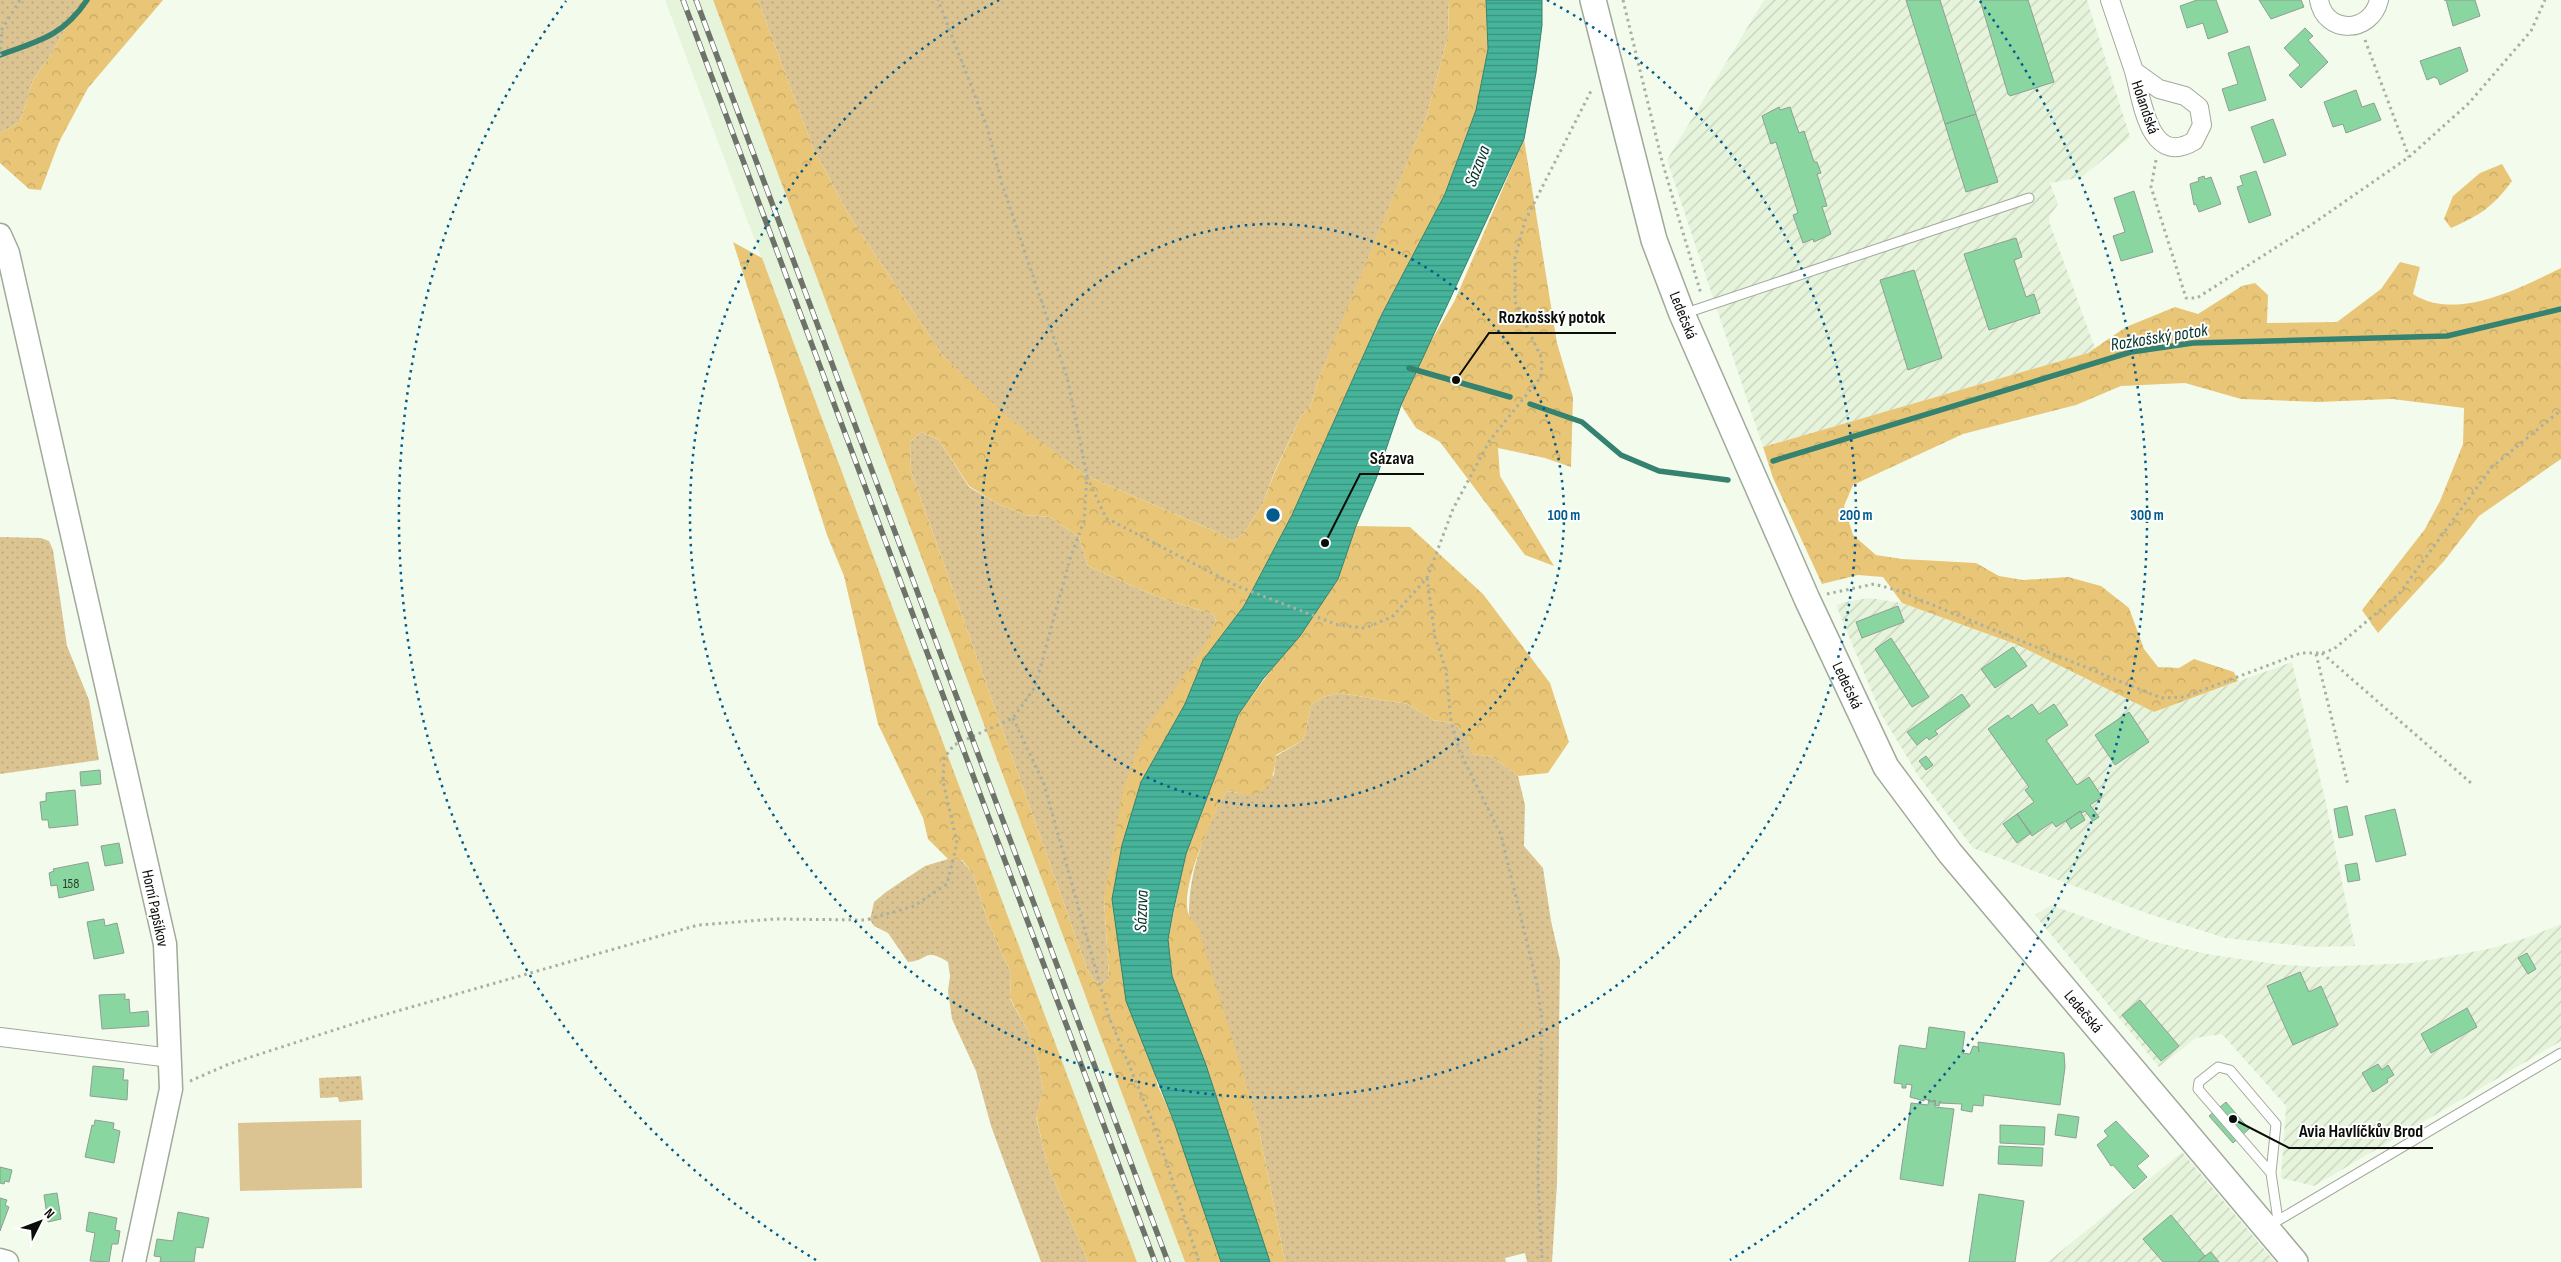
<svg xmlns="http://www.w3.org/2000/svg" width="2561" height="1262" font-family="'Sofia Sans Condensed',sans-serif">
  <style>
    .built { fill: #e7f4dc }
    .industrial { fill: url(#industrial-furrows) }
    .grass { fill: url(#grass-dots) }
    .forest { fill: url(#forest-crowns); fill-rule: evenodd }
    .pitch { fill: #dbc492 }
    .water { fill: url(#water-rules); stroke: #34826f }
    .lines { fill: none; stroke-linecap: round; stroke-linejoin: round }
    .stream { stroke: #34826f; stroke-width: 5.5 }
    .building { fill: #8ad6a1; stroke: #8e9e92 }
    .service-casing { stroke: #a0a99a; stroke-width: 11 }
    .minor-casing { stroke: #a0a99a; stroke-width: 20 }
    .tertiary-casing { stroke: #a0a99a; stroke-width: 25 }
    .secondary-casing { stroke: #a0a99a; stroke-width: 28 }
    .path { stroke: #a8afa3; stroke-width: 3; stroke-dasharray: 2.5 4; stroke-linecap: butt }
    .service { stroke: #fff; stroke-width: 9 }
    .minor { stroke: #fff; stroke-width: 18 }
    .tertiary { stroke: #fff; stroke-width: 22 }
    .secondary { stroke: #fff; stroke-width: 25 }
    .rail-casing { stroke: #6d7369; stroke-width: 5.5 }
    .rail { stroke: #fff; stroke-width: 4; stroke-dasharray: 11; stroke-linecap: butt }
    .ring { fill: none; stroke: #015b8c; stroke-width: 2.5; stroke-dasharray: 2.5 5 }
    .labels { text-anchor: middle; stroke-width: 4; stroke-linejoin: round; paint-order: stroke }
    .number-label { font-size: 14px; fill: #2a3f2e }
    .street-label { font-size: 16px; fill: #0a0d08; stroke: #fff }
    .water-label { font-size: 18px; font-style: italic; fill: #003229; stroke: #fff }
    .centre { fill: #015b8c; stroke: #fff; stroke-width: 2.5 }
    .ring-label { font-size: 15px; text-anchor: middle; font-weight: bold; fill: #015b8c; stroke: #fff; stroke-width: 4; stroke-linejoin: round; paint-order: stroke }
    .leader { fill: none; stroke: #0a0d08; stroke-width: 2 }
    .callout-dot { fill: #0a0d08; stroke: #fff; stroke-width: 2 }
    .callout-label { font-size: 18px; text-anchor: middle; font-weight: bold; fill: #0a0d08; stroke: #fff; stroke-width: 4; stroke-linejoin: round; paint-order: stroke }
  </style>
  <defs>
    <pattern id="industrial-furrows" width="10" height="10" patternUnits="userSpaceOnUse" patternTransform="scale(1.25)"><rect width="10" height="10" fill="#e7f4dc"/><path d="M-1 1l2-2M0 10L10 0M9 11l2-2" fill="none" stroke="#c5d0bb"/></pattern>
    <pattern id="grass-dots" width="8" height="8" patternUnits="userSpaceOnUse" patternTransform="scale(1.25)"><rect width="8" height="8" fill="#dbc492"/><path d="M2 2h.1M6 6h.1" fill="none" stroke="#bba77c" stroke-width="1.8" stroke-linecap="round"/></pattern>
    <pattern id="forest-crowns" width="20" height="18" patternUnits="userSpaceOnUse" patternTransform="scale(1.25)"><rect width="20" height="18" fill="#e9c677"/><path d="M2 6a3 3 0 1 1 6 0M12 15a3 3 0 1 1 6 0" fill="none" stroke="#c6a965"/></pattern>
    <pattern id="water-rules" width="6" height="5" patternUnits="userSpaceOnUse" patternTransform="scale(1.25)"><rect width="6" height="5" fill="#46b49b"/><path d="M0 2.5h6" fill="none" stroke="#39917c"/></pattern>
  </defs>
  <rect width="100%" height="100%" fill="#f3fcec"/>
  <path class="built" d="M665,0H713L1185,1262H1137Z"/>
  <path class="industrial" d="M1764,0H2087L2130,137L2082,177L2050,183L2058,204L2049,217L2050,224L2095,348L2088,353L1763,447L1667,160Z
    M1870,598L1902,603L2018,645L2154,712L2292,662L2326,803L2355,946L2312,947L2225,938L2149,914L1973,848L1919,777L1881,714L1836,605L1844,602Z
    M2051,905L2151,941L2207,954L2275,964L2315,967L2413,963L2488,949L2526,938L2561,924V1041L2314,1186L2281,1178L2286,1106L2222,1034L2196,1038L2159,1067L2035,915Z
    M2182,1152L2275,1262H2048Z"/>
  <path class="grass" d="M0,0H81L51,55L33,80L20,122L0,133Z
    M758,0H1449L1448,36L1427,115L1317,383L1311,405L1301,416L1274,473L1262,506L1243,534L1233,541L1212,530L1087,476L1009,419L943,356L850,217L813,148Z
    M921,432L939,440L969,487L996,503L1025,515L1050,517L1079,537L1088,566L1160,598L1213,614L1216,620L1104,898L1109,979L1102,985L1093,980L1087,969L911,471L910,442Z
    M0,537L41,538L49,541L53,550L67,646L89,700L99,760L0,774Z
    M1339,693L1408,704L1433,720L1452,723L1466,734L1473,754L1493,757L1518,776L1525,805L1524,846L1543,868L1551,921L1560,960L1557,1184L1552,1262H1527L1525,1253L1505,1258L1506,1262H1285L1257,1120L1189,914C1189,870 1205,828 1227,791L1250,795L1274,775L1276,756L1302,741L1305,734L1311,705L1323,697Z
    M948,859L961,860L973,874L988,922L1011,973L1010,999L1028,1031L1038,1060L1043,1091L1036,1117L1047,1164L1088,1262H1041L991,1126L976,1071L952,1019L948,991L950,976L948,962C923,947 929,961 908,962L888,933L874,926L870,920L874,902L886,892L925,866Z
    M361,1076L363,1100L339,1102L338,1097L320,1098L319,1078Z"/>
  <path class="forest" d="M81,0H163L88,88L59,142L41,190L29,189L0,163V133L20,122L33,80L51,55Z
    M713,0H758L813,148L850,217L943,356L1009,418L1087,476L1212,530L1233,541L1243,534L1262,506L1274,474L1301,416L1311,405L1317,383L1337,333L1427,115L1448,36L1449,0H1486L1488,49L1476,110L1445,194L1382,314L1292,515L1244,606L1203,660L1185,704L1141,782L1122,845L1157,1084L1174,1122L1201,1195L1221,1262H1185ZM921,432L939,440L969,486L996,503L1025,515L1050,517L1079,537L1088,566L1160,598L1213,614L1216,620L1205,645L1145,731L1123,789L1104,898L1109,979L1102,985L1093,980L1087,969L911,471L910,442Z
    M1524,139L1557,343L1573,397L1571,467L1545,458L1498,448L1500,476L1554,566L1525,555L1440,442L1416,428L1401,405L1421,358L1455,300Z
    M2502,164L2512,181C2494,206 2479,216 2451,228L2444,219L2453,196L2480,173Z
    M733,242L762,258L1137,1262H1088L1047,1164L1036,1116L1043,1091L1038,1060L1028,1031L1010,998L1011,973L988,922L973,874L962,860L948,859L928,839L923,818L878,724L844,576L827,535Z
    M2400,262L2420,267L2413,294C2456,322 2520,288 2561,268V459L2479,516L2444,561L2378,633L2362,610L2425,529L2440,501L2463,444L2464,408L2392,399L2319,402L2241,399L2185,383L2121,386L2076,405L1963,434L1853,485L1844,506L1853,535L1876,555L1902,559L1976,563L1999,576L2023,580L2068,577L2101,586L2129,608L2144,649L2158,667L2179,668L2194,659L2234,672L2238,681L2154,712L2018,645L1902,603L1883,577L1858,575L1822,584L1773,478L1763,447L2088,353L2126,327L2175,307L2198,314L2242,286L2255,283L2268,295L2267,323L2337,322L2381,289Z
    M1356,526L1410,527L1483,594L1550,683L1569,742L1548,773L1518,776L1493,757L1472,754L1466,734L1452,723L1433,720L1408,704L1339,693L1323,697L1311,705L1305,734L1302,741L1276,755C1275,772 1271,794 1250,795C1243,796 1235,791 1227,791C1213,814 1178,891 1189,915C1191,919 1196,924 1198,927L1257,1120L1285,1262H1270L1206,1065L1172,976L1168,939L1186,854L1238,715L1338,579Z"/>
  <path class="pitch" d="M361,1120L362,1188L240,1191L238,1123Z"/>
  <path class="water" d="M1486,0H1542V25L1536,73L1524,139L1401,405L1376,479L1356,526L1338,579L1300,636L1263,679L1238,715L1186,854L1173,912L1168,939L1172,976L1206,1065L1270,1262H1221L1174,1122L1126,1001L1112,899L1122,845L1141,782L1185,704L1203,660L1244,606L1292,515L1382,314L1445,194L1476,110L1488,49Z"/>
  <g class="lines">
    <path class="stream" d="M0,55C39,41 63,36 87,0
      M1409,368L1510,397
      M1530,404L1582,422L1621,455L1659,471L1728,480
      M1773,461L2131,352L2193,343L2447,336L2561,309"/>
  </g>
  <path class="building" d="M1906,0H1940L1976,114L1945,124Z
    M1980,0H2028L2054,82L2010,96L2008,94Z
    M2197,0H2216L2228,32L2208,39L2203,23L2187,28L2180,6Z
    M2259,0H2301L2304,7L2271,19Z
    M2444,0H2475L2480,16L2453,26L2446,0Z
    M2305,28L2313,36L2308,40L2328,62L2301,88L2289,75L2300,65L2284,48Z
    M2249,46L2266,100L2229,111L2222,89L2238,84L2228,53Z
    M2460,47L2468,71L2440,85L2438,79L2434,77L2427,80L2420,61Z
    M2356,90L2362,107L2374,103L2381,120L2346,133L2343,124L2333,127L2324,102Z
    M1779,107L1780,110L1790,107L1799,133L1804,131L1814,162H1817L1821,173L1817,174L1827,206L1822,207L1831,234L1814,242L1813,239L1803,243L1793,215L1798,213L1776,142L1771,144L1762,116Z
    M1976,114L1998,182L1966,192L1945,124Z
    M2273,119L2286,155L2264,163L2251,127Z
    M2256,171L2271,215L2249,223L2237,187L2243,185L2240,176Z
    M2204,176L2205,179L2211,177L2221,204L2199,212L2196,204L2194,205L2190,184L2199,181L2198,178Z
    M2134,191L2153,252L2121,261L2113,236L2125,232L2114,198Z
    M2016,238L2022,257L2014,260L2026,297L2034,294L2040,313L1989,330L1964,254Z
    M1914,270L1942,358L1908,370L1880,280Z
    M1898,606L1904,622L1862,638L1856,622Z
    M1891,638L1929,697L1912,707L1875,649Z
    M2013,647L2027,666L1995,688L1981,669Z
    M1962,694L1970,706L1935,731L1938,734L1929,740L1927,737L1917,745L1907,732Z
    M2032,704L2039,714L2054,704L2068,725L2046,740L2077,785L2089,777L2102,797L2090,805L2099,817L2093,821L2085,811L2082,813L2081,811L2056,827L2052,822L2032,836L2017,814L2034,802L2025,790L2029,787L1988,729L2008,715L2011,719Z
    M2129,712L2149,742L2115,765L2095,735Z
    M1926,756L1933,765L1926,770L1919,761Z
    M100,770L101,784L81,786L80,772Z
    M75,790L78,825L49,828L48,820H42L40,802L46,801V793Z
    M2347,806L2353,835L2339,838L2334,809Z
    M2395,809L2406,855L2376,862L2365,816Z
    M2080,811L2085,820L2071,829L2066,821Z
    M2017,814L2031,833L2017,843L2003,824Z
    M119,843L123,863L105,866L101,846Z
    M88,862L94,890L59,898L57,885L51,886L49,873L54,871L53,869Z
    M2357,863L2360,880L2348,882L2345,865Z
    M104,919L105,926L117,923L124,953L94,959L87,922Z
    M2527,953L2536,969L2528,974L2518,958Z
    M2300,972L2309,992L2321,986L2338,1025L2293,1045L2267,986Z
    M125,994V1000L129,999L130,1013L148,1011L149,1026L102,1029L99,995Z
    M2140,1000L2179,1046L2161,1061L2122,1015Z
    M2467,1008L2477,1027L2431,1053L2421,1034Z
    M1929,1027L1965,1032L1962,1053L1970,1054L1973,1046L1978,1047L1979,1052L1978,1042L2064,1053L2065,1067L2060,1105L1984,1095L1983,1106L1973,1105L1972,1112L1961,1110L1962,1104L1940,1103V1101L1939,1106L1935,1105V1100L1934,1102L1924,1099V1101L1910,1097L1912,1085L1906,1084V1088H1902V1084L1894,1083L1899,1047L1900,1045L1926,1049Z
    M2378,1064L2382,1070L2388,1065L2394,1075L2387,1079L2388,1082L2373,1092L2362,1073Z
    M93,1066L124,1069L123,1080H128L127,1100L90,1096Z
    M1929,1099L1930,1102L1935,1100V1107L1954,1109L1943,1186L1900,1179L1911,1103L1928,1105Z
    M2226,1102L2249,1129L2233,1143L2209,1116Z
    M2058,1114L2079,1117L2076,1138L2055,1135Z
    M95,1120L114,1123L113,1129L120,1131L114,1163L85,1157L92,1125L94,1126Z
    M2116,1121L2149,1156L2137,1166L2147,1177L2134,1189L2113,1165L2111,1166L2097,1145L2108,1136L2104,1131Z
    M2000,1125L2045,1127L2044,1145L2000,1143Z
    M1999,1146L2043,1148L2042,1166L1998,1164Z
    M0,1167L12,1170L9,1182L5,1181L4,1184L0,1183Z
    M57,1193L61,1219L48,1222L44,1195Z
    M1979,1194L2024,1201L2015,1262H1969Z
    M0,1198L7,1200L5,1205L9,1207L0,1231Z
    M89,1212L117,1218L115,1230L120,1231L118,1244H112L109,1262L90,1261L95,1233L86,1231Z
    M178,1212L209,1218L203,1248L196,1247L194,1262H160L161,1257L154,1256L157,1239L173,1241Z
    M2171,1215L2205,1256L2198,1262H2163L2143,1239Z
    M2211,1252L2219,1262H2198L2205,1256Z"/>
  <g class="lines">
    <g class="service-casing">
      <path id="service" d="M1683,314L2029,198
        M2271,1173L2198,1089L2199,1082L2218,1067L2230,1070L2276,1124L2271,1173L2278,1220
        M2267,1227L2561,1053"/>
    </g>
    <g class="minor-casing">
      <path id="minor" d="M2110,0L2134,71
        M2319,0C2325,35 2371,34 2379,0
        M2134,71L2159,89L2185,96L2199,107L2202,125L2194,141C2149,168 2142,100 2134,71Z
        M0,1037L171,1058"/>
    </g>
    <g class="tertiary-casing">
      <path id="tertiary" d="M0,235L8,253L165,944L171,1089L134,1262
        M0,1260L7,1262"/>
    </g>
    <g class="secondary-casing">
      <path id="secondary" d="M1593,0L1654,240L1682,314L1807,599L1886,767L1950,853L2295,1262"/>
    </g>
    <path class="path" d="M1623,0L1662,161L1701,294
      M2365,40L2409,157
      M0,56L2,29L20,0
      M2156,160L2151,187L2186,298H2197L2311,225L2409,157L2469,103L2531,31L2545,0
      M1087,477L1106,518L1237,586L1338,625L1365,628L1392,617L1427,578L1453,509L1490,440L1541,377L1542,359L1515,302V258L1525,221L1592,89
      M1427,578L1435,637L1446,670L1451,722L1460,752L1501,835L1537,984L1542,1022L1538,1176L1542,1262
      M1827,594L1874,584L1896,590L2161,698L2184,697L2301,653H2322L2334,649L2399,594L2492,467L2561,410
      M2322,653L2471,783
      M2316,654L2348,785
      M1013,718L1044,784L1109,1017L1156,1130L1199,1262
      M190,1081L229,1064L359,1022L698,925L775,919L866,920L914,906L947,884L957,843L943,781L944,758L954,745L1013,718L1035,687L1070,559L1084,521L1087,476L1067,377L1002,184L987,127L938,0"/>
    <use href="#service" class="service"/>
    <use href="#minor" class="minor"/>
    <use href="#tertiary" class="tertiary"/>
    <use href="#secondary" class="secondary"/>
    <g class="rail-casing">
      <path id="rail" d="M683,0L1155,1262
        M696,0L1168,1262"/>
    </g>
    <use href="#rail" class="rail"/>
  </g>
  <g class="ring">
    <circle cx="1273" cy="515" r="291"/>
    <path d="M1547 0A583 583 0 1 1 999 0"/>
    <path d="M816 1260A874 874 0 0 1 566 1M1980 1A874 874 0 0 1 1730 1260"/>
  </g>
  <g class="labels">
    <g class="number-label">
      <text x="71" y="888">158</text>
    </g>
    <g class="street-label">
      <text transform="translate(2146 107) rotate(71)" y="6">Holandská</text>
      <text transform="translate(1684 315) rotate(68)" y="6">Ledečská</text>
      <text transform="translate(1848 685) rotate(65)" y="6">Ledečská</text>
      <text transform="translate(156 908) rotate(78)" y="6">Horní Papšíkov</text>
      <text transform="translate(2084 1011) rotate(50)" y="6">Ledečská</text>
    </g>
    <g class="water-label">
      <text transform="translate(1477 166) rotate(-69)" y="6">Sázava</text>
      <text transform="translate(2159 337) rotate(-9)" y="6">Rozkošský potok</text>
      <text transform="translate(1141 911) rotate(-88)" y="6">Sázava</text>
    </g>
  </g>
  <circle cx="1273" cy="515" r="8" class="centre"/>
  <g class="ring-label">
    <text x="1564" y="520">100 m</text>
    <text x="1856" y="520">200 m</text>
    <text x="2147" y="520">300 m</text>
  </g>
  <path class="leader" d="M1456 380L1489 333H1616M1325 543L1360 474H1424M2233 1119L2289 1148H2433"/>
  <g class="callout-dot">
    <circle cx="1456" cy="380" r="5"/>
    <circle cx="1325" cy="543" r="5"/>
    <circle cx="2233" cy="1119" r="5"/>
  </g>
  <g class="callout-label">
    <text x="1552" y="323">Rozkošský potok</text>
    <text x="1392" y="464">Sázava</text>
    <text x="2361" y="1137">Avia Havlíčkův Brod</text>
  </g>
  <g transform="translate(40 1222) rotate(48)" stroke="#ffffff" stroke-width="4" paint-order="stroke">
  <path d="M0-4L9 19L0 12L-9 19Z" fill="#0a0d08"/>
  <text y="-8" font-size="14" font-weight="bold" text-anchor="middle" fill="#0a0d08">N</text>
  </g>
</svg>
